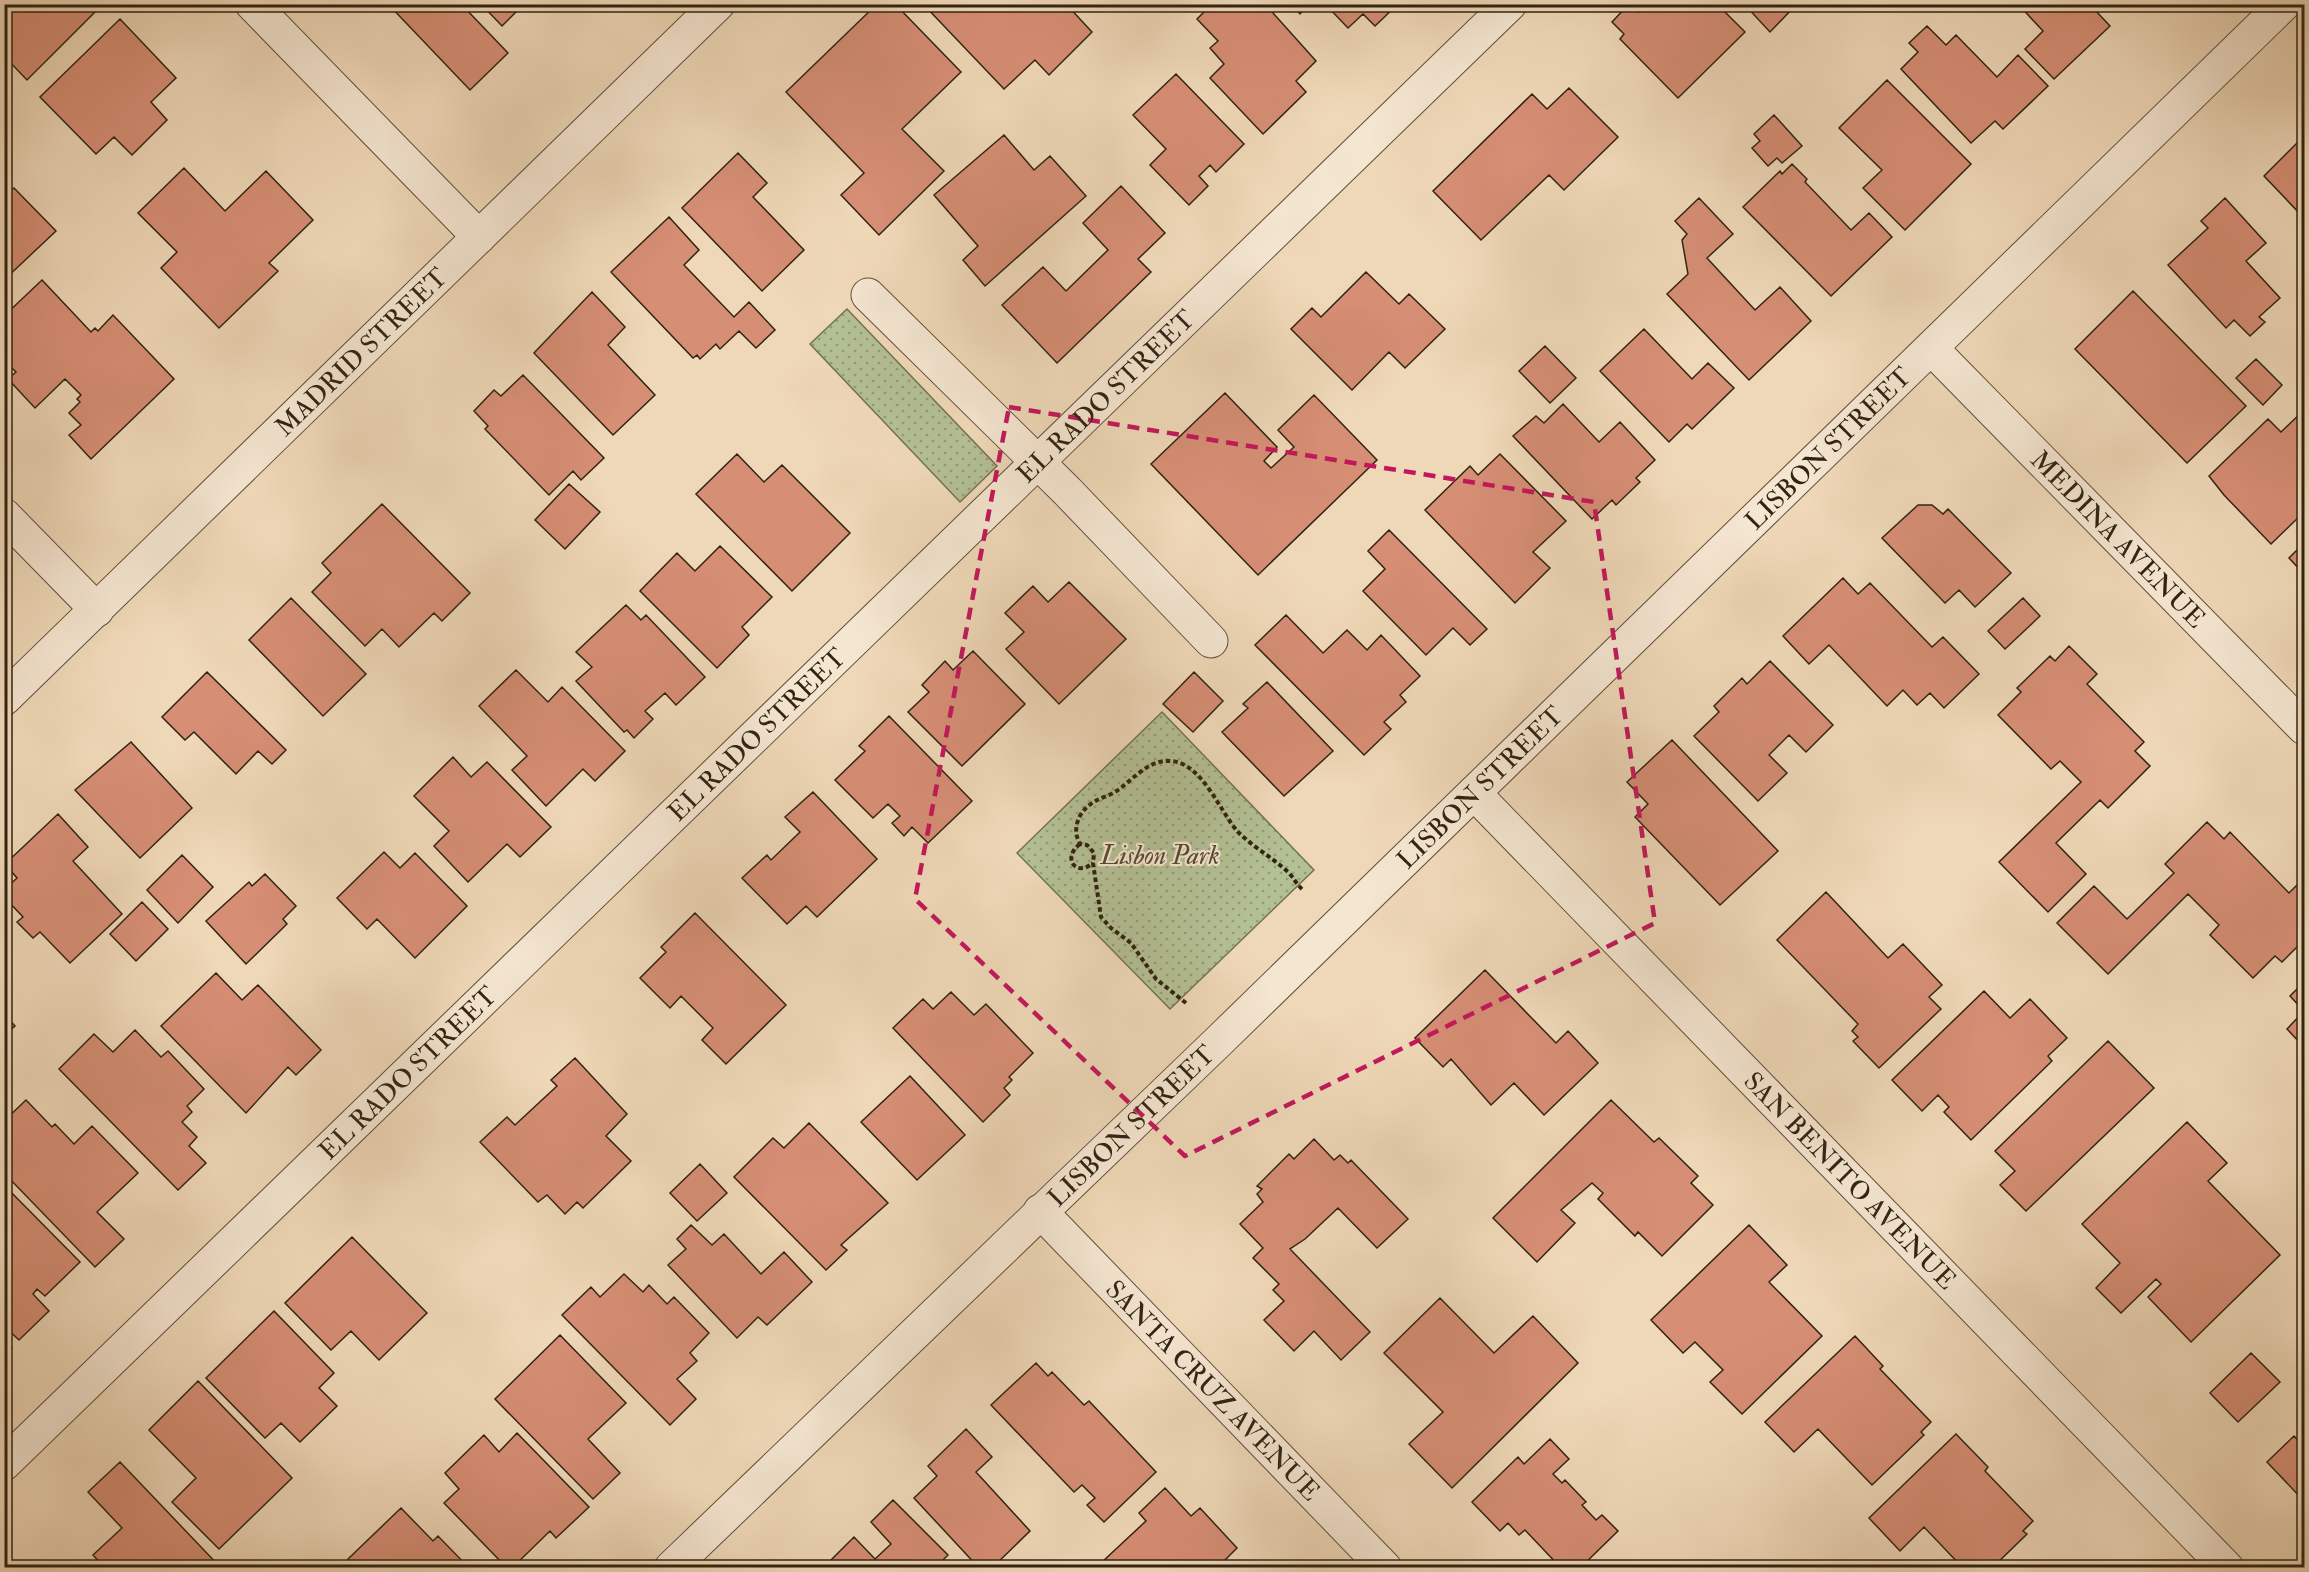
<svg xmlns="http://www.w3.org/2000/svg" width="2309" height="1572" font-family="'IM FELL Double Pica',serif">
  <style>
    .grass { fill: url(#grass-dots); stroke: #727252; stroke-width: 1.5 }
    .building { fill: #d68e75; stroke: #312311; stroke-width: 1.5 }
    .lines { fill: none; stroke-linecap: round; stroke-linejoin: round }
    .minor-casing { stroke: #60503b; stroke-width: 35 }
    .path { stroke: #312311; stroke-width: 4; stroke-dasharray: 4.5 3; stroke-linecap: butt }
    .minor { stroke: #f5e6d1; stroke-width: 33 }
    .marked { fill: none; stroke: #c2185b; stroke-width: 4.5; stroke-dasharray: 12 8; stroke-linejoin: round }
    .labels { text-anchor: middle; stroke-width: 4.5; stroke-linejoin: round; paint-order: stroke }
    .street-label { font-size: 26px; fill: #312311; stroke: #f5e6d1 }
    .park-label { font-size: 26px; font-style: italic; fill: #524a32; stroke: #f5e6d1 }
  </style>
  <defs>
    <pattern id="grass-dots" width="8" height="8" patternUnits="userSpaceOnUse" patternTransform="scale(1.5)"><rect width="8" height="8" fill="#b3c094"/><path d="M2 2h.1M6 6h.1" fill="none" stroke="#929c77" stroke-width="1.8" stroke-linecap="round"/></pattern>
  </defs>
  <rect width="100%" height="100%" fill="#efd8b8"/>
  <filter id="stains"><feTurbulence type="fractalNoise" baseFrequency=".00333" numOctaves="4"/><feColorMatrix values="0 0 0 0 .2 0 0 0 0 .09 0 0 0 0 .02 0 0 0 .5 -.17"/></filter>
  <radialGradient id="worn" r=".72"><stop offset=".6" stop-color="#630" stop-opacity="0"/><stop offset="1" stop-color="#630" stop-opacity=".3"/></radialGradient>
  <path class="grass" d="M847,309L997,466L960,502L810,344Z
    M1162,712L1314,870L1170,1009L1017,853Z"/>
  <path class="building" d="M4,4H97L100,7L27,80L4,56Z
    M388,4H461L508,53L470,90Z
    M481,4H524L502,26Z
    M877,4H895L961,72L902,129L944,171L879,235L841,195L864,173L786,92Z
    M923,4H1066L1092,32L1049,75L1035,60L1004,89Z
    M1212,4H1265L1316,61L1296,81L1306,92L1263,134L1210,78L1224,64L1210,48L1218,41L1197,19Z
    M1291,4H1309L1300,14Z
    M1325,4H1398L1375,26L1363,14L1348,28Z
    M1629,4L1639,12L1648,4H1717L1745,32L1678,98L1620,39L1624,34L1612,22Z
    M1744,4H1797L1770,32Z
    M2018,4H2097L2099,6L2095,10L2110,26L2054,79L2025,49L2043,31Z
    M120,19L176,78L151,102L167,120L132,155L114,137L96,154L40,97Z
    M1927,26L1946,45L1956,35L1997,77L2018,55L2048,86L2003,129L1995,121L1971,143L1901,69L1918,52L1909,43Z
    M1176,74L1244,144L1216,172L1210,165L1199,176L1208,186L1189,205L1150,165L1166,149L1133,115Z
    M1887,80L1971,164L1905,230L1863,188L1882,170L1839,128Z
    M1569,88L1618,137L1564,190L1549,175L1481,240L1433,191L1532,94L1547,109Z
    M1774,115L1802,146L1782,163L1777,158L1768,166L1752,148L1760,141L1754,134Z
    M1004,135L1034,170L1050,156L1086,196L985,286L963,260L978,246L934,195Z
    M2304,136V218L2264,176Z
    M738,153L767,183L753,197L804,250L762,291L682,208Z
    M1792,164L1807,179L1805,182L1851,230L1869,213L1892,237L1831,296L1743,207L1780,171L1782,174Z
    M184,168L225,211L266,171L313,220L269,263L278,271L219,328L161,268L177,252L138,213Z
    M1121,186L1165,233L1138,259L1151,272L1057,363L1002,305L1043,267L1066,291L1108,250L1083,223Z
    M14,188L56,231L4,280V197Z
    M1699,198L1733,234L1707,258L1755,310L1780,287L1811,321L1749,380L1667,294L1688,274L1682,240L1687,234L1675,221Z
    M2225,198L2266,243L2246,261L2280,298L2259,317L2265,322L2250,336L2234,320L2226,328L2168,265L2208,228L2201,221Z
    M669,217L699,250L684,265L734,317L749,302L775,330L756,348L739,331L720,349L716,344L700,359L697,355L693,358L611,272Z
    M1366,272L1399,304L1409,294L1445,329L1405,368L1389,352L1352,390L1291,329L1312,308L1321,317Z
    M42,280L91,332L95,328L98,331L113,315L174,379L91,459L69,435L81,425L69,413L80,402L77,399L81,395L65,379L35,408L8,379L16,372L4,360V316Z
    M2133,291L2246,406L2187,463L2075,349Z
    M592,292L625,327L608,345L655,395L613,435L534,353Z
    M1644,329L1692,379L1708,363L1734,388L1692,429L1687,424L1669,442L1600,371Z
    M1545,346L1576,378L1550,403L1519,371Z
    M2256,359L2282,385L2263,405L2236,378Z
    M523,375L604,458L581,480L573,471L549,495L485,429L488,426L474,411L494,390L501,396Z
    M1225,393L1277,447L1264,461L1271,468L1294,447L1278,430L1314,395L1377,460L1258,575L1151,464Z
    M1563,404L1599,442L1620,422L1655,460L1636,478L1640,482L1616,505L1612,500L1592,519L1513,436L1536,416L1544,423Z
    M2304,410V512L2271,544L2224,495L2209,476L2268,419L2281,432Z
    M737,454L764,482L782,465L850,533L792,591L696,494Z
    M1500,454L1566,521L1533,552L1550,568L1515,603L1425,510L1470,466L1478,475Z
    M569,484L600,512L565,549L535,520Z
    M382,504L470,593L442,621L434,613L399,647L382,629L365,646L312,592L331,573L322,563Z
    M1918,505H1932L1943,514L1948,509L2011,573L1975,607L1959,590L1945,603L1882,538Z
    M1389,530L1487,629L1470,645L1453,628L1426,655L1363,591L1385,569L1368,551Z
    M2304,543V574L2289,558Z
    M720,546L772,597L742,627L749,635L717,668L640,591L677,553L695,571Z
    M1843,578L1858,594L1870,583L1932,647L1943,637L1979,674L1944,708L1930,693L1917,705L1903,690L1887,706L1829,645L1809,664L1783,636Z
    M1069,582L1126,639L1059,704L1006,649L1024,632L1005,613L1033,586L1048,602Z
    M291,598L366,674L323,716L249,640Z
    M2023,598L2040,616L2005,649L1988,631Z
    M626,605L641,620L646,615L705,677L676,705L665,693L645,711L653,719L634,738L627,730L624,732L576,681L592,667L576,652Z
    M1286,615L1323,653L1347,630L1367,650L1381,635L1420,676L1400,695L1406,702L1384,722L1391,729L1364,755L1255,645Z
    M2069,646L2097,674L2087,684L2144,742L2135,751L2150,766L2108,808L2100,800L2056,843L2086,874L2048,912L1999,862L2081,782L2060,761L2051,769L1998,715L2021,692L2017,688L2050,656L2055,661Z
    M973,651L1025,704L962,766L908,712L929,692L922,685L945,661L953,670Z
    M1770,661L1833,725L1806,752L1789,735L1769,755L1787,773L1758,801L1694,736L1719,712L1714,706L1742,678L1747,684Z
    M516,670L548,702L562,687L625,751L595,781L583,769L546,806L512,770L527,756L479,706Z
    M207,672L286,750L272,764L258,751L236,774L194,732L185,740L162,717Z
    M1194,672L1223,701L1193,732L1163,704Z
    M1267,682L1333,751L1284,796L1222,732L1248,708L1243,704Z
    M889,716L972,801L928,843L912,827L904,836L892,823L900,816L888,804L873,818L835,780L865,751L859,746Z
    M1672,740L1778,851L1720,905L1635,817L1648,804L1627,782Z
    M131,742L192,808L140,858L75,790Z
    M453,757L471,777L487,762L551,827L520,857L507,844L468,882L434,846L449,831L414,796Z
    M813,792L877,859L817,917L806,906L787,924L742,878L767,855L771,860L800,832L785,817Z
    M58,814L88,847L73,861L122,914L70,963L40,932L33,938L17,922L23,917L4,897V890L17,878L5,864Z
    M2207,822L2224,839L2230,832L2289,893L2300,882L2304,886V940L2282,962L2275,956L2253,978L2210,935L2219,925L2188,894L2108,974L2057,923L2094,886L2127,919L2174,873L2165,864Z
    M384,852L400,868L415,853L467,906L415,958L377,919L367,929L337,898Z
    M182,855L213,887L178,923L147,890Z
    M265,874L296,906L283,919L287,924L246,964L206,921L249,882L252,886Z
    M1826,892L1888,958L1903,944L1942,985L1929,997L1941,1009L1879,1068L1853,1041L1858,1037L1852,1031L1858,1024L1777,940Z
    M142,902L168,929L136,961L110,934Z
    M695,913L786,1005L726,1064L702,1040L713,1028L681,996L670,1008L640,978L666,952L661,947Z
    M1485,970L1556,1043L1568,1031L1598,1063L1544,1115L1514,1083L1491,1105L1451,1059L1443,1067L1415,1038Z
    M216,973L242,1000L258,985L321,1050L296,1075L288,1067L246,1113L161,1026Z
    M2304,982V1011L2290,996Z
    M1984,991L2010,1018L2030,999L2067,1038L2048,1056L2052,1061L1971,1140L1944,1112L1949,1107L1938,1095L1922,1111L1892,1080Z
    M951,992L974,1015L986,1004L1033,1053L1009,1077L1012,1080L1004,1088L1010,1095L983,1122L893,1028L923,999L933,1009Z
    M2304,1011V1047L2287,1029Z
    M4,1014L15,1026L4,1036Z
    M135,1030L161,1057L168,1051L204,1089L187,1106L192,1112L182,1122L197,1137L189,1146L206,1163L178,1190L59,1069L94,1034L113,1052Z
    M2108,1041L2154,1088L2026,1211L2000,1185L2015,1171L1995,1151Z
    M575,1058L627,1114L606,1136L631,1161L583,1208L577,1202L565,1214L547,1195L538,1202L480,1142L507,1117L515,1125L557,1086L551,1080Z
    M910,1076L965,1135L917,1180L861,1122Z
    M26,1100L52,1127L55,1124L74,1144L92,1126L138,1173L97,1212L124,1239L95,1267L4,1173V1121Z
    M1611,1100L1654,1142L1659,1138L1698,1176L1691,1183L1713,1205L1662,1256L1638,1232L1635,1236L1598,1199L1603,1193L1592,1183L1561,1210L1575,1223L1537,1262L1493,1218Z
    M2187,1122L2227,1163L2208,1181L2280,1255L2191,1342L2148,1297L2161,1284L2156,1279L2121,1313L2096,1288L2120,1263L2082,1224Z
    M809,1123L888,1203L841,1245L847,1250L826,1270L734,1177L773,1138L784,1148Z
    M1314,1139L1334,1160L1340,1155L1348,1163L1351,1160L1408,1219L1377,1248L1338,1208L1305,1239L1290,1249L1370,1332L1341,1360L1314,1331L1294,1351L1264,1320L1284,1301L1273,1290L1279,1284L1253,1258L1263,1248L1240,1224L1263,1202L1257,1194L1262,1189L1257,1186L1289,1154L1294,1159Z
    M700,1164L727,1193L697,1221L670,1193Z
    M4,1185L80,1262L45,1296L37,1289L33,1294L49,1311L19,1340L4,1326Z
    M691,1225L712,1245L724,1234L761,1274L784,1252L812,1282L767,1325L758,1317L737,1338L668,1265L686,1249L677,1239Z
    M1749,1225L1787,1265L1769,1282L1822,1336L1742,1414L1710,1382L1723,1370L1695,1342L1683,1353L1651,1320Z
    M352,1237L427,1313L379,1360L351,1331L331,1350L285,1303Z
    M624,1274L643,1292L649,1285L667,1304L674,1297L709,1333L690,1353L697,1361L677,1379L696,1399L670,1425L562,1315L591,1287L600,1297Z
    M1440,1298L1494,1353L1533,1316L1578,1363L1452,1488L1409,1444L1443,1412L1384,1353Z
    M274,1311L334,1373L319,1388L337,1406L300,1442L281,1423L265,1438L206,1378Z
    M560,1335L626,1403L588,1439L620,1473L593,1499L495,1399Z
    M1855,1336L1883,1366L1880,1369L1931,1422L1921,1432L1924,1435L1872,1485L1818,1429L1794,1452L1765,1422Z
    M4,1340L12,1348L4,1355Z
    M2251,1353L2280,1382L2238,1422L2210,1393Z
    M1036,1363L1048,1376L1052,1372L1084,1405L1089,1401L1156,1472L1104,1522L1087,1505L1095,1498L1082,1485L1074,1492L991,1405Z
    M198,1381L292,1478L219,1549L172,1502L196,1478L149,1430Z
    M966,1429L992,1457L976,1472L1030,1531L992,1568H979L914,1498L937,1476L928,1466Z
    M517,1433L589,1507L556,1538L550,1531L512,1568H507L444,1503L459,1489L445,1473L484,1435L499,1452Z
    M1956,1434L1988,1467L1985,1471L2033,1521L2023,1531L2027,1534L1992,1568H1963L1924,1527L1900,1551L1869,1518Z
    M2294,1436L2304,1447V1501L2267,1462Z
    M1550,1439L1569,1459L1553,1474L1562,1483L1565,1480L1586,1502L1582,1505L1596,1520L1602,1515L1618,1531L1580,1568H1561L1525,1530L1519,1535L1508,1523L1500,1531L1472,1502L1518,1457L1524,1464Z
    M120,1462L221,1568H105L93,1555L122,1528L88,1492Z
    M1165,1488L1191,1516L1200,1508L1237,1548L1217,1568H1107L1102,1562L1146,1521L1139,1513Z
    M893,1500L948,1555L943,1560L950,1568H833L828,1563L854,1537L875,1559L891,1544L871,1522Z
    M401,1508L433,1541L438,1536L469,1568H356L348,1559Z"/>
  <g class="lines">
    <g class="minor-casing">
      <g id="minor">
        <path d="M252,4L479,237"/>
        <path d="M868,295L1067,491L1211,641"/>
        <path id="s1" d="M1932,349L2304,728"/>
        <path d="M4,515L97,610"/>
        <path id="s2" d="M4,699L718,4"/>
        <path id="s3" d="M1474,793L2227,1568"/>
        <path id="s4" d="M1040,1211L1385,1568"/>
        <path id="s5" d="M4,1464L1510,4"/>
        <path id="s6" d="M671,1568L1221,1039L2284,4"/>
      </g>
    </g>
    <path class="path" d="M1080,844C1062,857 1075,878 1093,863
      M1186,1003L1156,979L1131,943L1111,928L1101,917L1093,863L1094,853L1087,845L1080,844C1071,829 1079,810 1094,802C1100,798 1108,796 1115,792C1131,782 1148,759 1170,761C1202,762 1220,812 1238,832C1253,847 1273,858 1288,872C1294,878 1297,885 1303,890"/>
    <use href="#minor" class="minor"/>
  </g>
  <path class="marked" d="M1009,407L1594,502L1655,923L1185,1156L915,899Z"/>
  <g class="labels">
    <g class="street-label">
      <text dy="9" stroke="none"><textPath href="#s2" startOffset="498">MADRID STREET</textPath></text>
      <text dy="9" stroke="none"><textPath href="#s5" startOffset="1534">EL RADO STREET</textPath></text>
      <text dy="9" stroke="none"><textPath href="#s6" startOffset="1610">LISBON STREET</textPath></text>
      <text dy="9" stroke="none"><textPath href="#s1" startOffset="266">MEDINA AVENUE</textPath></text>
      <text dy="9" stroke="none"><textPath href="#s5" startOffset="1048">EL RADO STREET</textPath></text>
      <text dy="9" stroke="none"><textPath href="#s6" startOffset="1124">LISBON STREET</textPath></text>
      <text dy="9" stroke="none"><textPath href="#s5" startOffset="562">EL RADO STREET</textPath></text>
      <text dy="9" stroke="none"><textPath href="#s6" startOffset="638">LISBON STREET</textPath></text>
      <text dy="9" stroke="none"><textPath href="#s3" startOffset="540">SAN BENITO AVENUE</textPath></text>
      <text dy="9" stroke="none"><textPath href="#s4" startOffset="249">SANTA CRUZ AVENUE</textPath></text>
    </g>
    <g class="park-label">
      <text x="1160" y="864">Lisbon Park</text>
    </g>
  </g>
  <rect width="2309" height="1572" fill="none" stroke="#efd8b8" stroke-width="24"/>
  <rect x="6" y="6" width="2297" height="1560" fill="none" stroke="#312311" stroke-width="3"/>
  <rect x="12" y="12" width="2285" height="1548" fill="none" stroke="#312311" stroke-width="1.5"/>
  <rect width="100%" height="100%" filter="url(#stains)"/>
  <rect width="100%" height="100%" fill="url(#worn)"/>
</svg>
